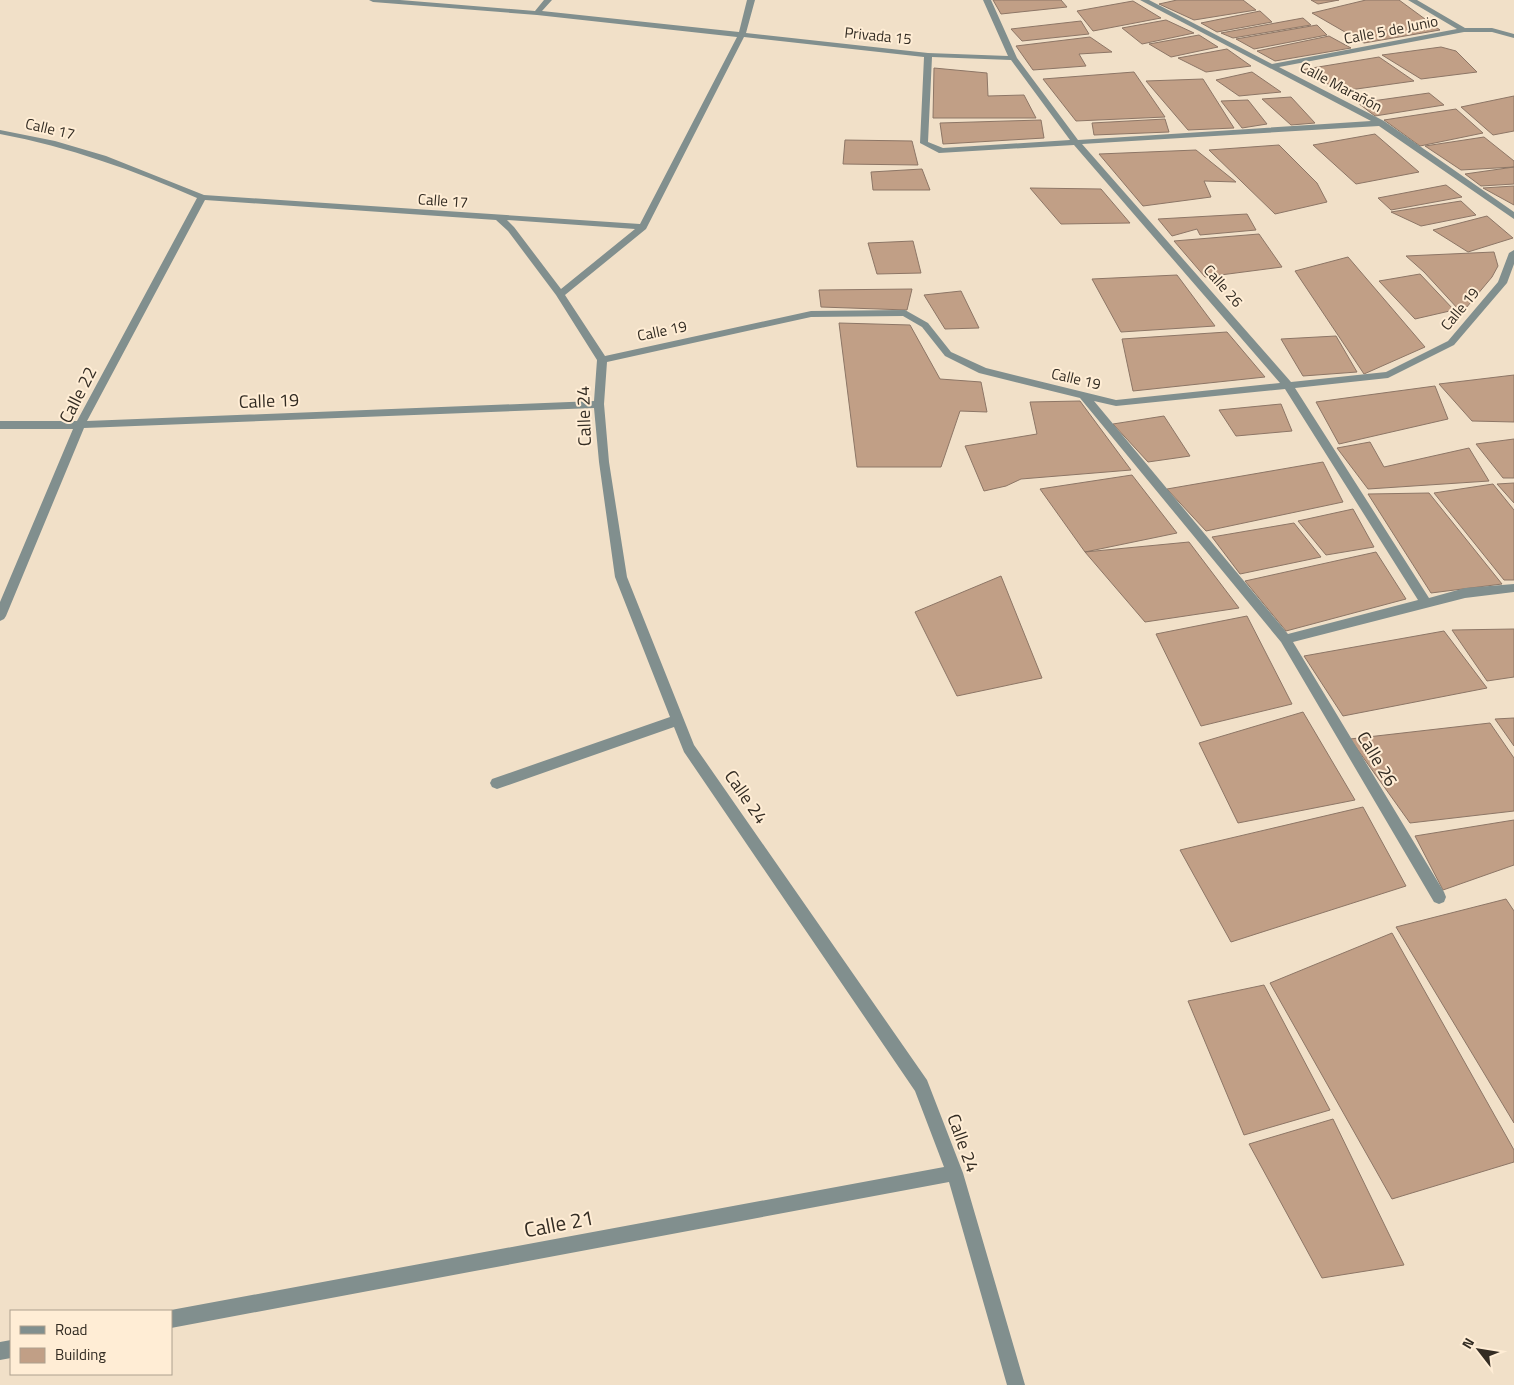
<svg xmlns="http://www.w3.org/2000/svg" width="1514" height="1385" font-family="'Titillium Web',sans-serif">
  <style>
    .building { fill: #c19f86; stroke: #8d7666 }
    .lines { fill: none; stroke-linecap: round; stroke-linejoin: round }
    .minor { fill: #818f8e; fill-rule: evenodd }
    .labels { text-anchor: middle; stroke-width: 4; stroke-linejoin: round; paint-order: stroke }
    .far-street-label { font-size: 15px; fill: #332c23; stroke: #ffedd5 }
    .street-label { font-size: 18px; fill: #332c23; stroke: #ffedd5 }
    .near-street-label { font-size: 21px; fill: #332c23; stroke: #ffedd5 }
  </style>
  <rect width="100%" height="100%" fill="#f1e0c8"/>
  <path class="building" d="M993,0H1061L1067,7L1001,14Z
    M1177,0H1243L1256,10L1194,20L1159,4Z
    M1311,0H1339L1318,4Z
    M1366,0H1399L1440,30L1364,43L1312,13Z
    M1133,1L1161,18L1093,31L1077,11Z
    M1260,11L1272,22L1217,32L1201,23Z
    M1303,18L1311,25L1233,38L1221,33Z
    M1166,20L1194,33L1142,44L1122,28Z
    M1081,21L1089,34L1022,41L1011,29Z
    M1317,25L1327,35L1254,49L1236,39Z
    M1199,35L1218,47L1171,57L1149,44Z
    M1329,36L1351,48L1275,61L1257,51Z
    M1090,37L1112,52L1079,54L1086,66L1033,70L1016,46Z
    M1441,47L1456,51L1477,72L1421,79L1382,55Z
    M1227,49L1251,66L1206,72L1178,58Z
    M1379,57L1414,81L1342,91L1300,70Z
    M934,68L987,73L988,96L1024,95L1036,118H933Z
    M1134,72L1165,117L1076,121L1043,79Z
    M1252,72L1281,92L1239,96L1216,80Z
    M1203,79L1234,128L1188,130L1146,81Z
    M1429,93L1444,105L1375,116L1358,103Z
    M1514,96V131L1493,135L1461,107Z
    M1291,97L1315,123L1291,125L1262,99Z
    M1248,100L1267,124L1242,128L1221,101Z
    M1456,109L1483,133L1420,146L1384,120Z
    M1165,119L1169,132L1094,135L1092,123Z
    M1041,120L1044,138L943,144L940,123Z
    M1375,134L1419,172L1356,184L1313,145Z
    M1484,137L1514,161V167L1461,170L1425,146Z
    M845,140L912,141L918,165L843,164Z
    M1279,145L1317,183L1327,202L1275,214L1209,150Z
    M1196,150L1236,182L1204,181L1211,197L1143,206L1099,154Z
    M1514,167V184L1481,186L1465,174Z
    M922,169L930,190H873L871,172Z
    M1446,185L1462,197L1391,210L1378,198Z
    M1514,186V205L1483,188Z
    M1030,188L1101,189L1130,223L1061,224Z
    M1461,201L1476,215L1421,226L1391,212Z
    M1247,214L1256,230L1200,235L1197,229L1172,236L1158,219Z
    M1487,216L1513,238L1468,252L1433,230Z
    M1259,234L1282,267L1205,277L1174,241Z
    M913,241L921,273L877,274L868,243Z
    M1494,252L1498,266L1492,277L1466,308L1459,310L1424,272L1406,256Z
    M1348,257L1425,347L1364,374L1295,271Z
    M1420,274L1454,310L1415,319L1379,281Z
    M1177,275L1215,326L1121,332L1092,279Z
    M912,289L907,310L821,307L819,290Z
    M961,291L979,328L945,329L924,295Z
    M839,323L910,325L940,379L981,382L987,412L960,411L941,467H857Z
    M1227,332L1265,377L1133,391L1122,339Z
    M1336,336L1357,372L1303,376L1281,339Z
    M1514,375V422L1472,421L1439,384Z
    M1435,386L1448,419L1339,444L1316,402Z
    M1080,401L1131,470L1021,479L1006,486L984,491L965,446L1037,434L1030,402Z
    M1281,404L1292,431L1236,436L1219,410Z
    M1164,416L1190,456L1148,462L1113,424Z
    M1514,439V478H1503L1476,444Z
    M1370,442L1384,467L1469,448L1489,481L1368,489L1337,448Z
    M1323,462L1343,502L1206,531L1167,489Z
    M1132,475L1177,533L1085,552L1040,489Z
    M1514,483V503L1497,484Z
    M1493,484L1514,510V580H1504L1434,493Z
    M1429,493L1502,584L1431,593L1368,494Z
    M1353,509L1374,547L1326,555L1298,521Z
    M1294,523L1321,557L1240,574L1212,537Z
    M1189,542L1239,608L1145,622L1085,552Z
    M1376,552L1406,599L1286,631L1245,581Z
    M1001,576L1042,678L957,696L915,612Z
    M1247,616L1292,704L1201,726L1156,634Z
    M1514,629V677L1487,681L1452,630Z
    M1444,631L1487,688L1343,716L1304,656Z
    M1303,712L1355,800L1238,823L1199,743Z
    M1514,718V746L1495,719Z
    M1490,723L1514,758V811L1410,823L1350,739Z
    M1363,807L1406,886L1231,942L1180,850Z
    M1514,820V865L1443,890L1415,836Z
    M1506,899L1514,911V1123L1396,927Z
    M1392,933L1514,1150V1162L1392,1199L1270,983Z
    M1264,985L1330,1110L1244,1135L1188,1001Z
    M1333,1119L1404,1265L1322,1278L1249,1144Z"/>
  <g class="lines">
    <path class="minor" d="M369,0H400L535,11L544,0H552L542,11L739,32L747,0H755L746,33L928,53L1008,56L983,0H991L1017,58L1078,140L1371,121L1140,0H1149L1272,64L1457,29L1408,0H1417L1465,28H1492L1514,34V38L1492,32H1464L1279,67L1384,121L1514,212V219L1379,126L1082,144L1291,382L1386,372L1448,341L1498,282L1509,253L1514,250V264L1507,283L1454,345L1388,378L1295,388L1429,598L1465,588L1514,584V592L1465,598L1293,642L1444,892L1446,897L1444,902L1439,904L1434,902L1281,642L1080,398L979,373L945,356L922,327L903,316L811,317L607,362L604,404L609,462L627,577L694,745L927,1080L963,1173L1025,1385H1007L949,1182L171,1328V1311H169L171,1310L944,1167L915,1091L684,752L674,727L497,789L492,787L490,783L492,779L670,717L615,577L599,462L594,408L84,428L6,616L4,619L0,621V602L73,429H0V421H77L197,198C133,170 69,147 0,134V130L55,141L106,156L204,195L640,224L737,37L537,15L373,2ZM744,37L924,57L920,143L939,153L1074,145L1280,383L1116,400L986,368L951,352L928,323L905,310L811,311L605,356L565,295L646,229ZM932,57L1011,60L1070,140L943,148L928,142ZM205,200L496,220L508,231L556,295L597,360L594,401L87,421ZM507,220L635,229L561,289L514,227ZM1285,389L1418,600L1288,634L1094,401L1116,406Z
      M11,1340V1358L0,1360V1342Z"/>
  </g>
  <g class="labels">
    <g class="far-street-label">
      <text transform="translate(1391 30) rotate(-11)" y="5">Calle 5 de Junio</text>
      <text transform="translate(878 36) rotate(6)" y="5">Privada 15</text>
      <text transform="translate(1341 87) rotate(28)" y="5">Calle Marañón</text>
      <text transform="translate(50 129) rotate(13)" y="5">Calle 17</text>
      <text transform="translate(443 201) rotate(4)" y="5">Calle 17</text>
      <text transform="translate(1223 286) rotate(49)" y="5">Calle 26</text>
      <text transform="translate(1460 309) rotate(-50)" y="5">Calle 19</text>
      <text transform="translate(662 331) rotate(-12)" y="5">Calle 19</text>
      <text transform="translate(1076 379) rotate(13)" y="5">Calle 19</text>
    </g>
    <g class="street-label">
      <text transform="translate(78 395) rotate(-63)" y="6">Calle 22</text>
      <text transform="translate(269 401) rotate(-2)" y="6">Calle 19</text>
      <text transform="translate(584 416) rotate(-92)" y="6">Calle 24</text>
      <text transform="translate(1377 759) rotate(59)" y="6">Calle 26</text>
      <text transform="translate(746 797) rotate(55)" y="6">Calle 24</text>
      <text transform="translate(963 1143) rotate(70)" y="6">Calle 24</text>
    </g>
    <g class="near-street-label">
      <text transform="translate(559 1224) rotate(-11)" y="7">Calle 21</text>
    </g>
  </g>
  <rect x="10" y="1310" width="162" height="65" fill="#ffedd5" stroke="#ada08e"/>
  <rect x="20" y="1326" width="25" height="8" fill="#818f8e" stroke="#ada08e"/>
  <text x="55" y="1335" font-size="15" fill="#332c23">Road</text>
  <rect x="20" y="1348" width="25" height="15" fill="#c19f86" stroke="#ada08e"/>
  <text x="55" y="1360" font-size="15" fill="#332c23">Building</text>
  <g transform="translate(1479 1350) rotate(301)" stroke="#ffedd5" stroke-width="4" paint-order="stroke">
  <path d="M0-4L9 19L0 12L-9 19Z" fill="#332c23"/>
  <text y="-8" font-size="14" font-weight="bold" text-anchor="middle" fill="#332c23">N</text>
  </g>
</svg>
